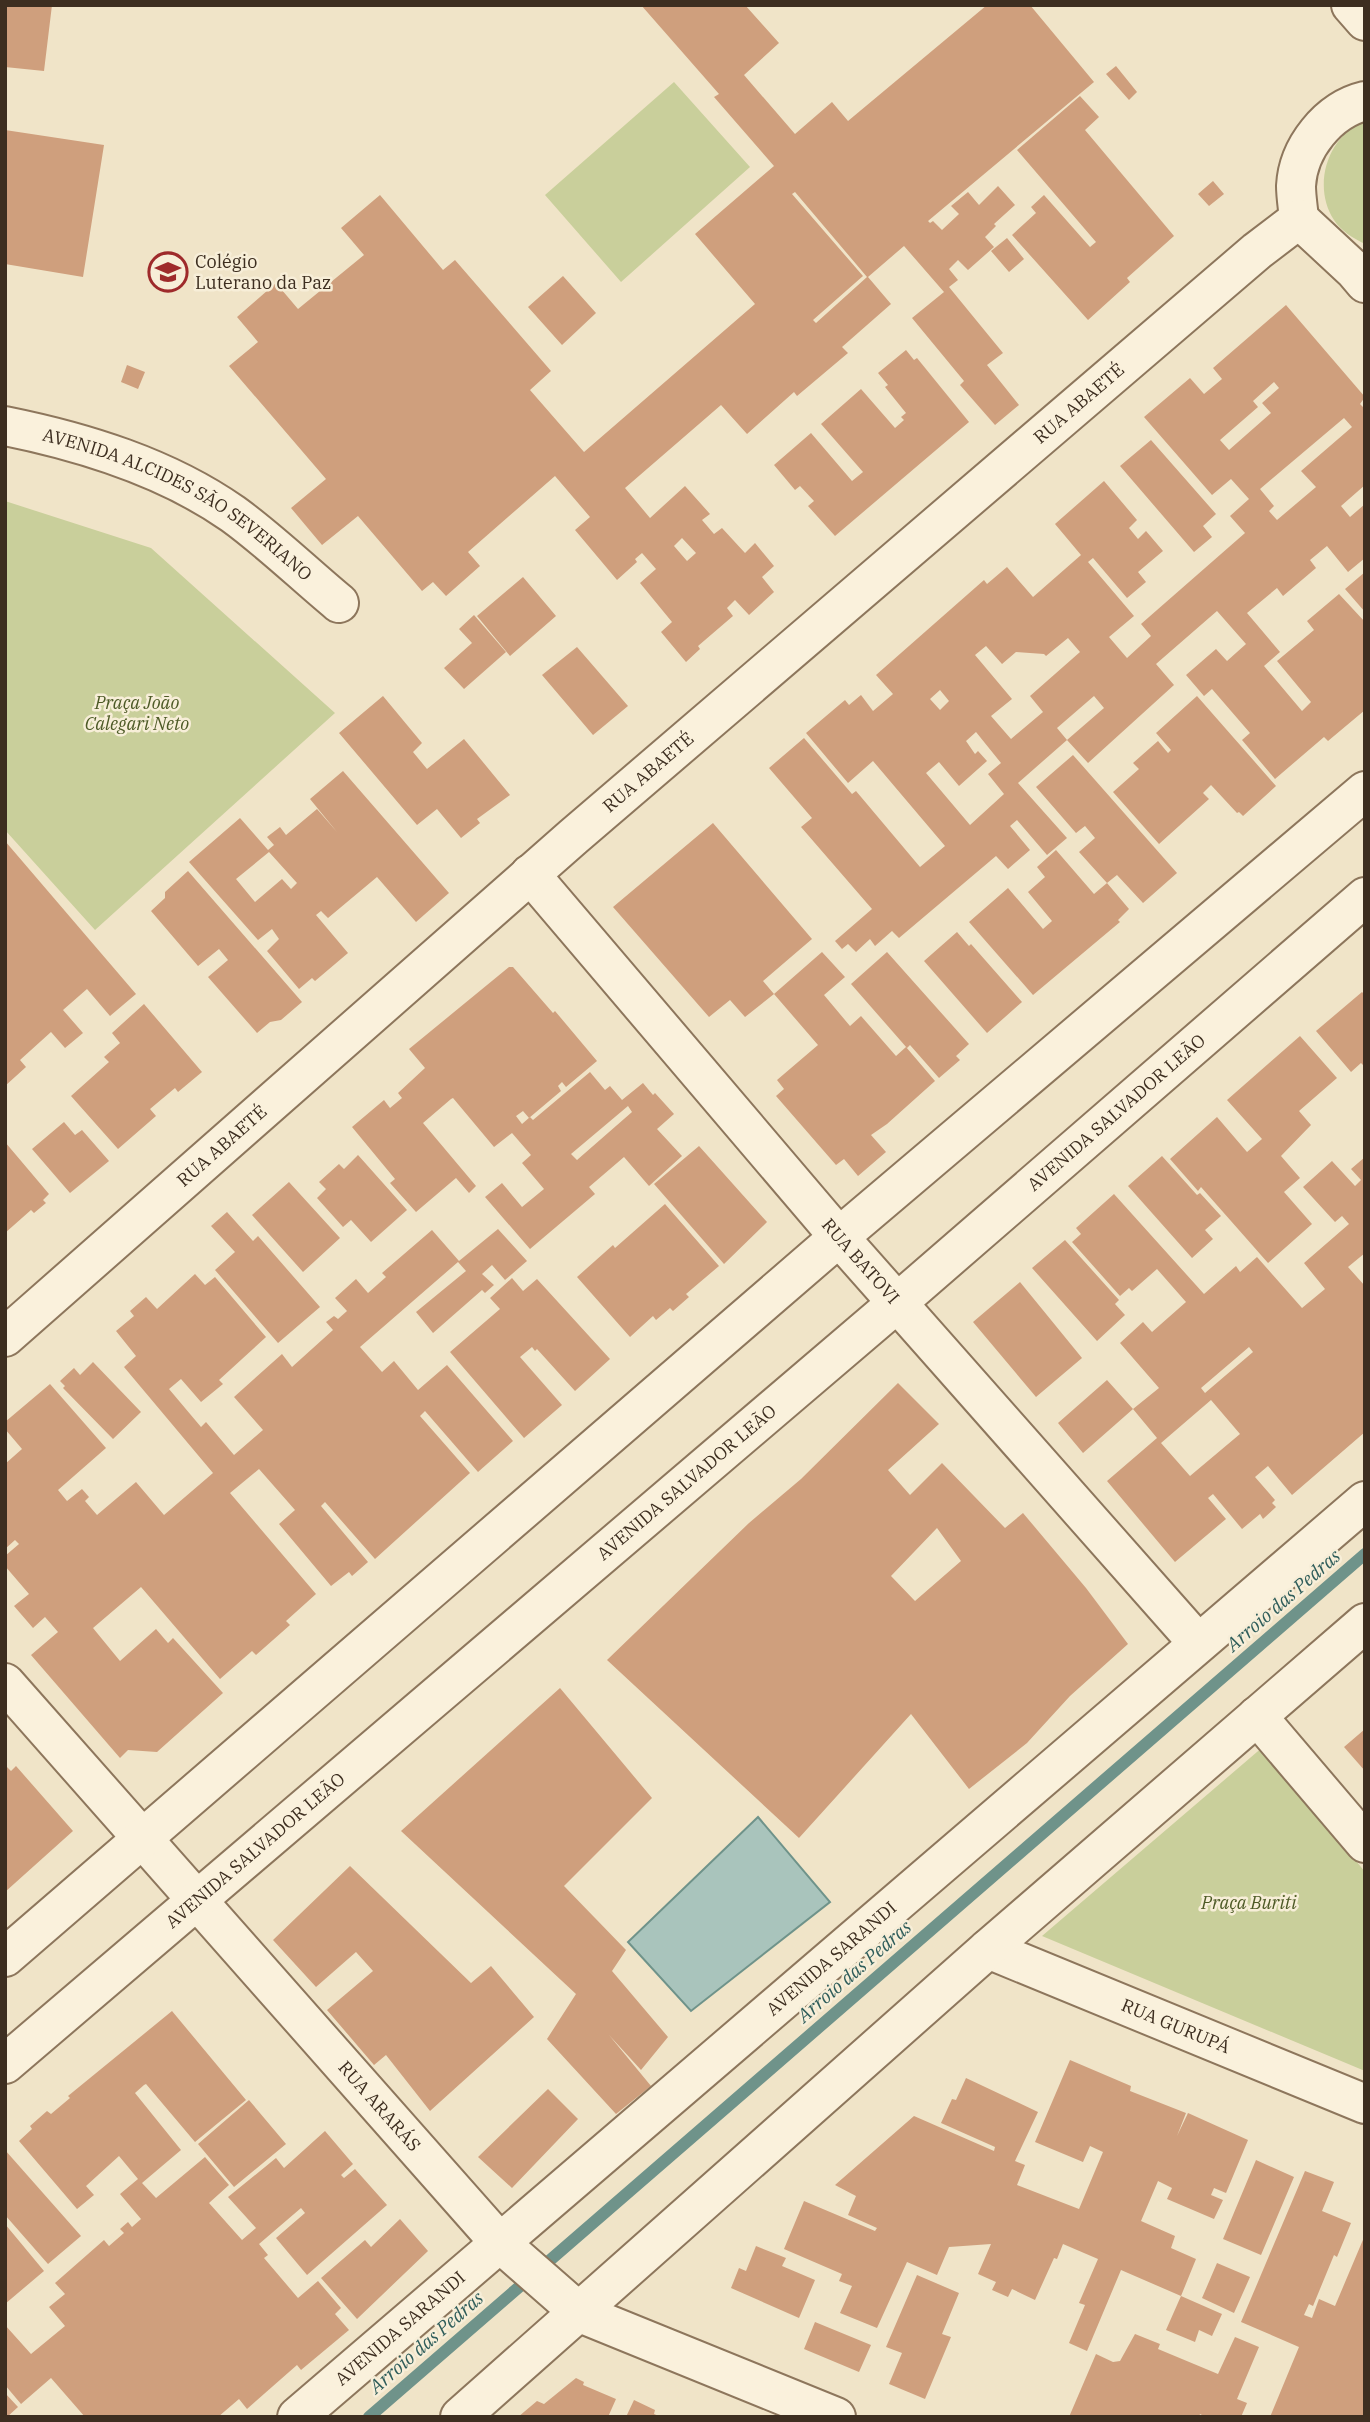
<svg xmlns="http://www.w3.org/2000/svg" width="1370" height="2422" font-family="'IBM Plex Serif',serif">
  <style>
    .green { fill: #c9cf9b }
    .water { fill: #a9c4bc; stroke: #6f938a; stroke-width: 2 }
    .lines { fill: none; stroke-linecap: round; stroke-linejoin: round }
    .stream { stroke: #6f938a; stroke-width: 12 }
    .building { fill: #cf9f7d; fill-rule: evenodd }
    .minor-casing { stroke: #8d765c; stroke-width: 42 }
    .minor { stroke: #faf1dc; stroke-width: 38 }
    .labels { text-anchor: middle; stroke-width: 5; stroke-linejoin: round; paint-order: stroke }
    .poi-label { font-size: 18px; fill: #3d2e20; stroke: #f7eed8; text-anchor: start }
    .street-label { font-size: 18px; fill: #3d2e20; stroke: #f7eed8 }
    .park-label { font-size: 18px; font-style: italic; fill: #4d5a26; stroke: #f7eed8 }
    .water-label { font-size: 19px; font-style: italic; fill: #2f5d5a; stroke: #f7eed8 }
  </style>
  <rect width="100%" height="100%" fill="#f0e4c8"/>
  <path class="green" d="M674,82L750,167L621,282L545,195Z
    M1365,122V244C1353,238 1341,231 1334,220C1312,187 1327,135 1365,122Z
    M5,501L151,548L335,713L95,930L5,830Z
    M1264,1746L1365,1872V2071L1042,1936Z"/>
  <path class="water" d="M758,1817L830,1902L691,2011L628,1942Z"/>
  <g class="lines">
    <path class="stream" d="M369,2417L1365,1554"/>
  </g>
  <path class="building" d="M5,5H52L44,71L5,67Z
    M641,5H745L779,43L744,75L795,134L832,102L848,121L987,5H1030L1094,82L928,221L930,223L933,221L942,230L959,214L951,206L968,192L979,205L998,186L1015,205L994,224L996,226L985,237L994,247L968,270L958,260L949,269L958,280L949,287L1003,353L987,365L1019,405L995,425L960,385L964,381L912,318L944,292L904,246L868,277L891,304L842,347L848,353L797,396L794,392L747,434L721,405L625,488L650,518L685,486L710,514L702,520L714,534L722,528L745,553L755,543L774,566L762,577L774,592L749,615L735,600L727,608L733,616L698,646L700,649L686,662L661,632L672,622L640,583L656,569L642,553L635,559L637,562L617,580L575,530L590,517L555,476L468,552L480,566L446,596L433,582L422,591L358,516L322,545L291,508L326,479L229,366L258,342L237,317L276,283L298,309L364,255L341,228L380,195L443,270L455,260L551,371L530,390L584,452L755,304L695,234L774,166L714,97L719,94ZM795,192L867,277L816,323L813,320L863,276L792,194ZM682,538L696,553L687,561L674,546Z
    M1116,66L1137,92L1129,100L1106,74Z
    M1080,96L1099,117L1085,130L1174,236L1127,278L1130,282L1088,320L1012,235L1036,213L1031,207L1044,195L1090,247L1096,242L1017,150Z
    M5,130L104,145L83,277L5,264Z
    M1213,181L1224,194L1209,206L1198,194Z
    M1007,238L1024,259L1009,272L991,251Z
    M563,276L596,313L562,345L528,307Z
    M1286,305L1365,397L1360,404L1365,409V485L1341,506L1350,517L1365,504V558L1348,572L1327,546L1310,560L1316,568L1283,596L1277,588L1247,613L1280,652L1264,666L1302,711L1311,702L1277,661L1314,630L1307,621L1339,594L1365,622V710L1328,741L1324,737L1275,779L1242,740L1250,733L1212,689L1204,696L1186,675L1216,649L1227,661L1246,644L1217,611L1156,664L1174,685L1088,763L1067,740L1104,708L1094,696L1057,728L1067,740L1018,783L1067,838L1047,855L1017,820L1010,826L1030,850L1008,869L996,856L899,938L892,931L875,946L870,939L856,952L848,944L842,949L835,941L872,909L801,827L812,818L769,768L804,738L852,794L856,791L920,867L945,846L873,761L848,783L806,733L845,700L849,705L861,695L873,711L893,694L876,675L984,580L987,584L1007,567L1033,597L1081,555L1055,524L1104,481L1137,520L1129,528L1138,539L1146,531L1163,551L1138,572L1146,582L1127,598L1093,558L1088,562L1134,616L1109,637L1127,658L1151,636L1141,624L1245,533L1230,516L1249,499L1231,479L1212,495L1144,417L1190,378L1204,394L1222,379L1213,368ZM1274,382L1279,388L1262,403L1271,413L1229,450L1220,440L1258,407L1253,401ZM1344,418L1352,427L1301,471L1316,487L1277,520L1269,511L1274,506L1260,489ZM1068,638L1080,652L1030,696L1043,712L1011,739L991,716L1012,699L975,655L986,646L1002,664L1016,652L1044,654L1046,656ZM940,690L949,701L940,710L930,699ZM976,732L1001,763L988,774L1004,794L970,825L926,773L939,762L959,786L987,761L978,751L975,754L966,741Z
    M906,350L914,360L917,358L969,422L835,536L808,506L814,501L800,486L795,490L774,465L811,433L852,481L863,472L821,424L861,389L895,428L904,420L901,417L906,413L885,387L888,385L878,373Z
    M127,365L145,372L138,389L121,382Z
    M1151,440L1216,514L1203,526L1212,537L1194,552L1120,466Z
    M1365,572V612L1345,589Z
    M523,577L556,616L510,656L477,616Z
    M474,615L506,652L464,689L444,668L472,643L459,629Z
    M577,647L628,706L593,735L542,675Z
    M383,696L422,743L413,752L427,769L464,739L510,795L477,819L480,823L461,838L437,809L417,825L339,733Z
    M1197,696L1276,786L1243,816L1239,812L1237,813L1211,785L1203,793L1209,799L1159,844L1113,792L1139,769L1133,763L1158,741L1168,753L1171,750L1156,733Z
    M1073,755L1177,873L1143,903L1117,875L1107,883L1079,852L1095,838L1085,826L1076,833L1036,787Z
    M343,771L449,893L416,922L377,877L328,918L321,911L316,915L348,953L315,981L312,978L299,989L267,951L279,939L272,929L258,940L189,862L240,818L268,850L274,845L267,837L280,827L286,835L317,809L337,832L310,799ZM269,852L297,883L291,889L282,879L255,902L236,879Z
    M713,823L812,939L763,981L774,994L822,952L845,977L824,995L850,1026L861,1016L896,1056L906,1047L935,1081L887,1124L871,1135L886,1152L858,1176L844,1159L836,1165L776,1096L784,1089L777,1080L818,1045L774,994L745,1017L730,1000L709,1017L613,907Z
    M5,841L136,994L110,1016L87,989L63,1010L83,1033L65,1048L51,1032L20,1060L26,1067L5,1086Z
    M1056,850L1094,894L1107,883L1129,909L1118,920L1120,922L1033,995L969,922L1008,888L1043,929L1052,921L1028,892L1045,877L1037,867Z
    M188,871L302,1002L281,1020L270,1022L257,1033L208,977L228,960L219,949L198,966L151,911L165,898V892Z
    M957,932L969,946L971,944L1022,1002L987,1033L924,961Z
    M887,952L969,1044L956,1056L960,1060L939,1078L910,1045L907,1048L851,984Z
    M509,967H513L553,1013L555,1011L597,1061L566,1087L562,1082L558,1086L561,1091L529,1118L523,1111L516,1116L522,1124L530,1117L533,1120L590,1072L605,1090L610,1086L622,1100L643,1083L653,1095L655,1093L674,1114L657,1129L682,1156L649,1186L624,1157L589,1187L595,1194L530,1249L485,1197L502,1183L522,1207L544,1189L522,1163L531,1155L512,1133L494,1147L453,1098L451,1099L423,1123L476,1186L469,1193L456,1178L416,1212L390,1183L395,1179L352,1127L384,1100L390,1108L402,1098L398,1093L425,1068L409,1049ZM628,1106L632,1112L577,1160L571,1154Z
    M1362,992L1365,995V1067L1361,1063L1351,1072L1316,1031Z
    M144,1004L202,1072L178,1092L175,1088L150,1109L156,1116L118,1149L71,1096L109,1062L104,1057L120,1043L112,1033Z
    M1300,1036L1337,1078L1299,1111L1311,1125L1281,1156L1300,1178L1284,1192L1312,1224L1268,1263L1201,1187L1198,1191L1170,1159L1217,1117L1247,1152L1262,1139L1227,1100Z
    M64,1122L75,1135L82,1130L109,1161L70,1193L32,1149Z
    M5,1142L49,1194L43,1200L46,1203L34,1213L31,1210L5,1233Z
    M699,1146L767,1222L724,1264L654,1184Z
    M358,1155L407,1210L371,1242L351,1220L343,1227L317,1198L326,1189L319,1182L339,1164L344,1169Z
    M1162,1156L1197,1195L1200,1193L1221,1216L1205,1230L1213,1239L1192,1258L1128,1186Z
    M1365,1157V1253L1348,1267L1365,1286V1432L1292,1495L1268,1466L1255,1477L1275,1500L1272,1503L1276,1507L1263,1519L1260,1514L1242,1529L1213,1494L1208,1498L1226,1519L1175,1562L1107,1481L1157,1438L1133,1409L1159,1388L1120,1343L1143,1322L1152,1332L1186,1302L1157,1269L1132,1291L1129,1288L1120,1296L1072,1242L1081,1234L1076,1228L1114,1194L1204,1294L1236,1266L1240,1272L1257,1257L1302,1308L1325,1289L1304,1263L1349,1224L1342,1216L1335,1222L1303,1187L1332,1161L1355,1186L1361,1180L1351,1169ZM1249,1347L1253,1352L1205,1393L1201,1388ZM1211,1400L1240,1434L1190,1476L1161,1443Z
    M289,1182L340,1238L303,1272L252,1215Z
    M665,1204L719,1266L686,1294L689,1297L673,1311L670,1308L656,1320L653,1316L630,1337L577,1277L613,1245L615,1248Z
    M227,1212L253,1241L258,1236L320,1307L278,1343L215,1270L235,1252L211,1226Z
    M498,1229L527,1261L505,1280L492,1265L482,1274L494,1285L485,1293L482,1290L433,1333L416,1312L466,1271L458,1262L360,1347L382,1372L394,1361L418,1390L447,1365L513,1441L478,1472L425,1411L420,1416L470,1473L375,1559L325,1502L321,1506L368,1562L352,1576L349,1572L331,1586L279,1524L295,1510L259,1469L230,1493L316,1594L286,1621L290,1625L256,1655L252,1651L220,1679L141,1587L93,1628L120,1661L156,1629L168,1643L173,1638L223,1693L157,1752L128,1750L120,1758L31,1655L58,1632L45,1617L33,1628L14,1606L29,1594L5,1566V1556L19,1544L15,1540L5,1549V1464L22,1449L5,1429V1422L50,1384L106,1448L58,1490L67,1501L82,1489L89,1497L85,1501L97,1515L136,1482L164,1515L213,1473L124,1367L136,1356L116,1331L134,1316L130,1311L146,1297L157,1309L195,1274L205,1285L215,1277L266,1337L219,1380L223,1384L201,1402L181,1379L169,1389L201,1427L206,1422L234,1455L263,1430L234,1397L282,1354L292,1367L333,1330L326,1322L334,1316L338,1319L347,1311L335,1298L356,1279L368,1293L386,1277L382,1273L432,1230L459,1261Z
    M1065,1240L1119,1300L1115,1304L1125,1315L1097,1341L1032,1268Z
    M512,1278L523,1291L537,1279L610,1359L575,1391L537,1349L535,1351L532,1347L520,1357L562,1405L524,1438L450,1352L500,1309L490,1298Z
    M1020,1282L1082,1358L1036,1397L973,1322Z
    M93,1362L141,1412L113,1439L63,1388L65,1386L60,1381L74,1368L80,1375Z
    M1107,1380L1133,1409L1083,1453L1058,1423Z
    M898,1383L939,1424L888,1470L910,1495L942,1463L1005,1528L1023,1513L1086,1588L1128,1644L1070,1696L1027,1743L969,1789L911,1714L799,1838L607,1660L749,1523L801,1479ZM937,1528L961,1561L915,1601L891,1576Z
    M560,1688L652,1798L564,1886L626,1950L612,1971L668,2037L641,2070L609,2035L651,2086L616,2114L547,2039L576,1994L401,1831Z
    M1365,1729V1771L1344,1747Z
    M5,1765L11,1771L16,1766L73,1831L5,1892Z
    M350,1866L471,1983L491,1966L534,2017L430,2111L386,2055L374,2065L327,2010L373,1971L356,1952L316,1987L273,1940Z
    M172,2011L246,2100L195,2142L146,2084L144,2085L135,2093L181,2150L142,2183L156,2198L205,2157L229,2185L209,2203L242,2240L256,2228L228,2197L276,2158L284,2168L325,2131L353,2164L341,2175L344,2178L355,2169L387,2205L307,2275L276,2238L305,2213L301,2208L259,2244L268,2255L264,2258L298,2298L318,2281L341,2308L335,2314L349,2330L301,2370L297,2365L247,2409L239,2399L218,2417H85L51,2378L21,2404L5,2385V2325L31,2354L65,2326L49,2307L65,2294L55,2283L104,2240L109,2246L124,2233L120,2229L128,2222L132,2227L141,2219L120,2194L138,2179L119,2156L86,2186L94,2195L77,2209L19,2141L32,2129L30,2126L47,2111L51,2114L70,2098L68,2096Z
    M1070,2060L1131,2086L1130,2091L1186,2113L1177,2136L1188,2113L1248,2140L1226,2193L1214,2188L1211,2195L1223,2200L1214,2219L1167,2199L1172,2188L1158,2181L1141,2221L1175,2236L1171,2248L1196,2259L1181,2296L1121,2270L1087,2351L1069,2343L1085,2305L1079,2303L1098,2259L1063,2244L1057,2259L1054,2258L1035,2300L1012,2289L1008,2297L992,2290L996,2282L978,2274L991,2244L949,2247L937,2275L907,2262L877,2328L840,2313L852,2286L839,2281L842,2274L784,2249L804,2201L875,2231L877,2228L848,2215L856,2196L835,2185L914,2116L994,2151L995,2147L941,2123L952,2099L956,2100L966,2078L1038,2112L1015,2161L1025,2165L1017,2185L1079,2209L1103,2152L1090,2146L1083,2162L1035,2142Z
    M548,2089L578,2119L512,2188L478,2157Z
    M249,2100L286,2144L234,2187L198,2144Z
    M5,2150L81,2236L48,2264L5,2215Z
    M1256,2160L1294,2177L1261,2255L1223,2239Z
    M1305,2171L1334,2182L1322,2211L1351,2223L1337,2257L1334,2255L1313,2306L1309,2304L1304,2315L1312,2318L1319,2299L1335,2306L1365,2235V2417H1270L1299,2347L1241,2322Z
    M400,2219L428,2251L357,2319L321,2278L365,2240L371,2247Z
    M5,2224L44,2271L5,2304Z
    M756,2246L786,2258L782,2266L815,2280L799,2318L731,2288L739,2268L746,2271Z
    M1217,2263L1250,2277L1234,2313L1202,2298Z
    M917,2275L959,2293L942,2334L951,2337L925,2399L889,2384L902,2353L886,2347Z
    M1181,2296L1222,2314L1212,2336L1199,2330L1195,2342L1166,2330Z
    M815,2322L871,2345L859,2372L804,2349Z
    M1135,2334L1160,2344L1158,2349L1218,2374L1235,2337L1259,2347L1237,2399L1247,2403L1241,2417H1206L1200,2414L1199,2417H1069L1096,2354L1113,2362L1120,2361Z
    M576,2378L584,2382L583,2385L616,2399L608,2417H518L537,2401L544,2404Z
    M5,2393L18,2407L7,2417H5Z
    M634,2400L655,2410L654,2414L661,2417H626Z"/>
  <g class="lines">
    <g class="minor-casing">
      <g id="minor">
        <path d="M1351,5L1365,21"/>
        <path d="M1299,219C1298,208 1296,196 1296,186C1298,148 1328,110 1365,101"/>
        <path d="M1299,219L1354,270L1365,283"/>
        <path id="s1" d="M5,426C84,442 166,467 233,514C269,540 304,574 339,603"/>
        <path id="s2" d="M530,874L839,1237L1198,1643"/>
        <path id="s3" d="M5,1337L573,837L1257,251L1299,219"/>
        <path id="s4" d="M5,1683L500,2243L580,2313L836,2417"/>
        <path d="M1257,1716L1365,1843"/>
        <path id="s5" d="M988,1949L1365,2104"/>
        <path d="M5,1957L839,1237L1365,791"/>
        <path id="s6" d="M5,2064L897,1303L1365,897"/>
        <path id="s7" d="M297,2417L1365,1501"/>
        <path d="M460,2417L988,1949L1365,1623"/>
      </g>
    </g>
    <use href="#minor" class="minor"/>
  </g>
  <defs>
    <g id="school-ring" transform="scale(2.0125)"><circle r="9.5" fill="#f7eed8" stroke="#9e2a2b" stroke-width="1.5"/><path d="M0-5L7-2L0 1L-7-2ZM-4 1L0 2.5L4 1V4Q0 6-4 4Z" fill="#9e2a2b"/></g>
  </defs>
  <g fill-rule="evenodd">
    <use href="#school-ring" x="168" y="272"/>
  </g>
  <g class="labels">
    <g class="poi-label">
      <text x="195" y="268">Colégio<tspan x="195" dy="21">Luterano da Paz</tspan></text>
    </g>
    <g class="street-label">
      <text dy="6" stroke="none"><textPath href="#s3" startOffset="1423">RUA ABAETÉ</textPath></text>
      <text dy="6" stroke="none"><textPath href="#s1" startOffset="192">AVENIDA ALCIDES SÃO SEVERIANO</textPath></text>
      <text dy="6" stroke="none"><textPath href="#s3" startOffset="856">RUA ABAETÉ</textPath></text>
      <text dy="6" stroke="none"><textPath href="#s6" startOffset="1463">AVENIDA SALVADOR LEÃO</textPath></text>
      <text dy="6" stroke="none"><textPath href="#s3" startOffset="289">RUA ABAETÉ</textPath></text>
      <text dy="6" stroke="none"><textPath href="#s2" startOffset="509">RUA BATOVI</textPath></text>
      <text dy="6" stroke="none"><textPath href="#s6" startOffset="896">AVENIDA SALVADOR LEÃO</textPath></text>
      <text dy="6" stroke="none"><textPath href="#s6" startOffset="329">AVENIDA SALVADOR LEÃO</textPath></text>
      <text dy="6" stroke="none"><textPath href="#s7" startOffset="704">AVENIDA SARANDI</textPath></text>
      <text dy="6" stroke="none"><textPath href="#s5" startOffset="203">RUA GURUPÁ</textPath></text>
      <text dy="6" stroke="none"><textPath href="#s4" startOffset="565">RUA ARARÁS</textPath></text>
      <text dy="6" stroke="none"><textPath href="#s7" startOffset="136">AVENIDA SARANDI</textPath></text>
    </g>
    <g class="park-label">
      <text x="137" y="709">Praça João<tspan x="137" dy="21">Calegari Neto</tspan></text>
      <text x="1249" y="1909">Praça Buriti</text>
    </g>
    <g class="water-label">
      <text transform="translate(1283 1600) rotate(-41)" y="7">Arroio das Pedras</text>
      <text transform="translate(854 1971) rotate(-41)" y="7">Arroio das Pedras</text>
      <text transform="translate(426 2342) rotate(-41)" y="7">Arroio das Pedras</text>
    </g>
  </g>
  <rect width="1370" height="2422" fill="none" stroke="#3d2e20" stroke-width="14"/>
</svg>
